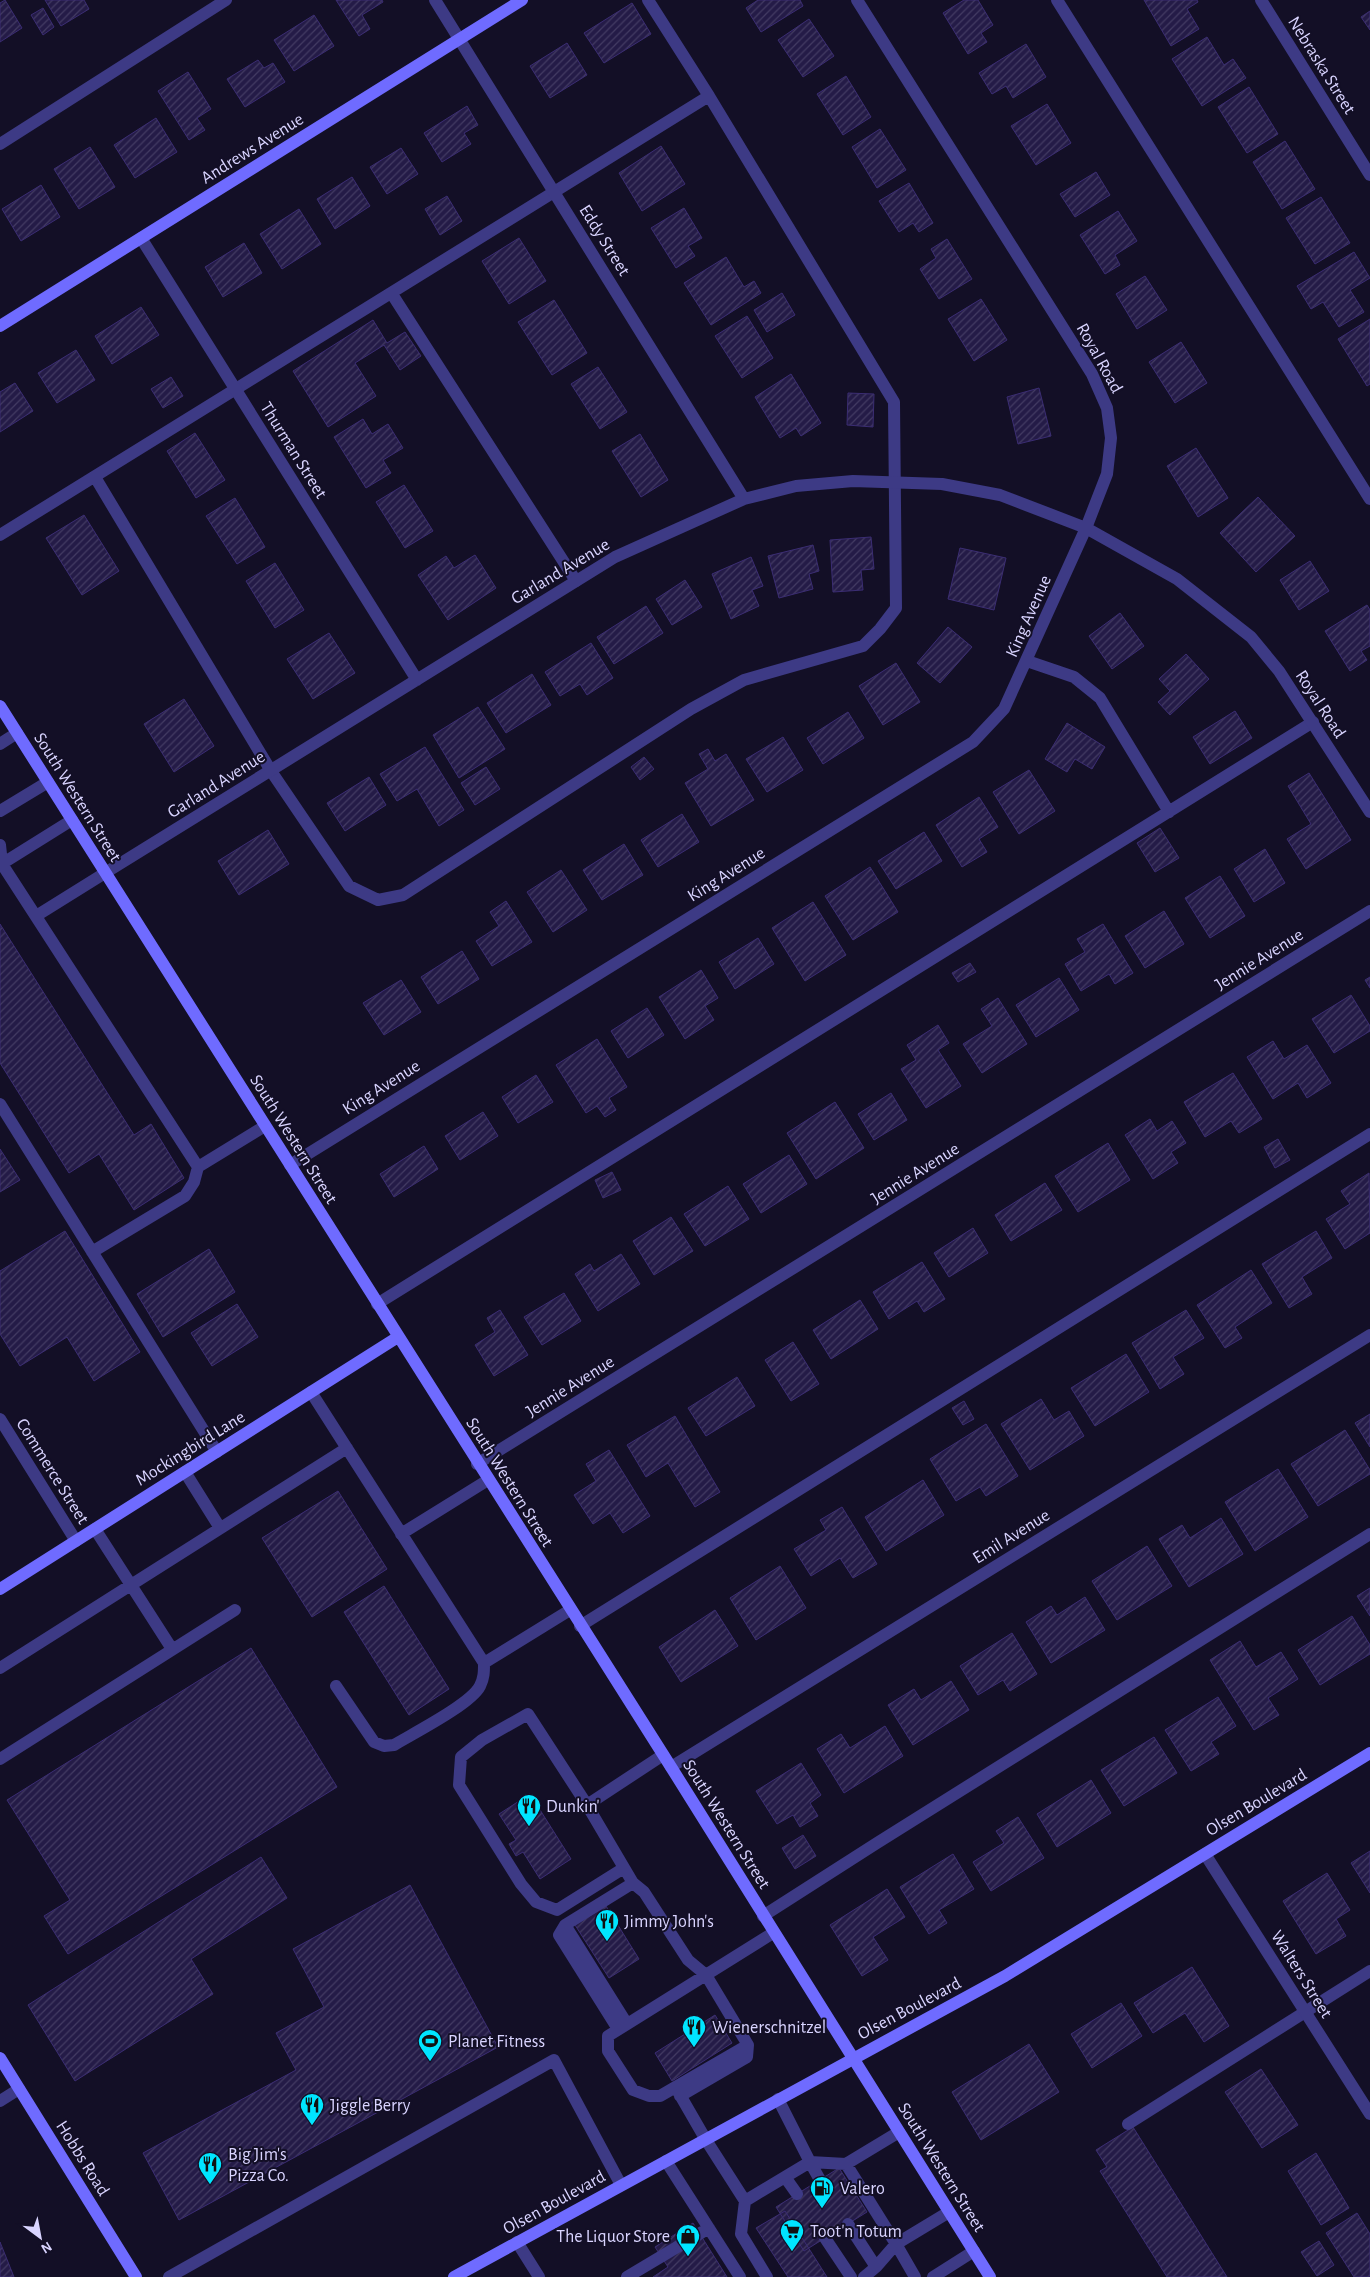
<svg xmlns="http://www.w3.org/2000/svg" width="1370" height="2277" font-family="'Alegreya Sans',sans-serif">
  <style>
    .building { fill: url(#building-hatch); stroke: #3b2d73 }
    .lines { fill: none; stroke-linecap: round; stroke-linejoin: round }
    .lane { stroke: #3d3a85; stroke-width: 12 }
    .street { stroke: #3d3a85; stroke-width: 12 }
    .secondary { stroke: #6f6bff; stroke-width: 12 }
    .labels { text-anchor: middle; stroke-width: 4; stroke-linejoin: round; paint-order: stroke }
    .street-label { font-size: 18px; fill: #d9d4ff; stroke: #130f26 }
    .poi-label { font-size: 18px; fill: #d9d4ff; stroke: #130f26; text-anchor: start }
  </style>
  <defs>
    <pattern id="building-hatch" width="6" height="6" patternUnits="userSpaceOnUse" patternTransform="scale(1.25)"><rect width="6" height="6" fill="#241b47"/><path d="M-1 1l2-2M0 6l6-6M5 7l2-2" fill="none" stroke="#433b63"/></pattern>
  </defs>
  <rect width="100%" height="100%" fill="#130f26"/>
  <path class="building" d="M5,0L22,28L0,42V3Z
    M45,0H84L89,9L61,26Z
    M336,0H382L383,2L362,15L370,29L359,36Z
    M800,0L803,6L761,32L746,8L758,0Z
    M964,0H978L993,25L981,33L987,42L968,54L943,13Z
    M1144,0H1197L1198,2L1187,9L1199,29L1171,46Z
    M632,3L651,34L604,63L584,33Z
    M43,8L54,27L43,35L31,15Z
    M1370,11V30L1361,17Z
    M314,15L334,46L294,71L274,40Z
    M809,19L834,56L803,77L778,40Z
    M1207,37L1224,65L1233,59L1246,78L1202,106L1172,59Z
    M567,43L587,75L550,98L530,66Z
    M1026,44L1046,77L1013,98L1006,86L992,94L979,73Z
    M258,60L264,68L273,63L285,82L245,107L227,79Z
    M188,72L211,109L197,118L205,130L189,140L158,91Z
    M846,76L871,117L843,135L817,94Z
    M1249,87L1278,134L1247,153L1218,107Z
    M1047,104L1071,143L1036,165L1011,126Z
    M467,106L478,125L464,133L471,144L442,162L424,133Z
    M156,118L177,152L135,178L114,145Z
    M880,129L906,170L877,188L852,147Z
    M1285,141L1315,189L1282,209L1253,162Z
    M661,146L685,184L642,211L619,173Z
    M90,147L115,187L79,209L54,169Z
    M401,148L418,174L387,194L370,167Z
    M1096,172L1110,195L1075,217L1060,194Z
    M352,177L370,206L335,229L317,199Z
    M909,183L933,223L919,232L913,223L899,232L879,201Z
    M41,185L60,217L21,241L2,209Z
    M447,196L462,221L440,235L425,209Z
    M1321,197L1350,243L1315,264L1286,218Z
    M684,208L702,238L688,246L695,256L676,268L651,228Z
    M299,209L321,244L282,269L260,234Z
    M1118,211L1137,241L1115,255L1120,265L1105,274L1080,235Z
    M519,238L546,281L509,304L482,261Z
    M947,239L972,279L939,299L920,269L936,258L931,249Z
    M244,243L262,273L223,297L205,267Z
    M1354,252L1370,278L1350,290L1364,312L1339,327L1323,302L1311,309L1297,286Z
    M726,257L744,287L754,281L761,293L711,325L684,283Z
    M1145,276L1167,310L1137,329L1116,294Z
    M782,293L795,315L767,332L754,310Z
    M981,299L1007,340L974,361L948,319Z
    M554,300L587,353L552,375L518,322Z
    M141,307L159,335L112,364L95,336Z
    M747,316L773,358L742,378L715,336Z
    M1370,319V384L1367,386L1338,339Z
    M373,320L387,343L405,332L421,356L400,370L384,345L355,363L376,396L328,427L293,371Z
    M1181,342L1207,383L1175,403L1149,362Z
    M76,350L95,380L57,403L38,373Z
    M598,367L627,412L600,429L571,384Z
    M791,374L821,423L801,436L796,428L780,438L755,397Z
    M171,377L183,396L163,408L151,389Z
    M15,383L33,411L0,432V392Z
    M1039,388L1051,436L1018,444L1007,397Z
    M848,393L874,394L873,427L847,425Z
    M363,419L372,434L388,424L403,448L383,460L391,473L366,488L334,437Z
    M195,433L225,480L196,498L167,451Z
    M640,434L668,480L641,497L612,451Z
    M1196,448L1228,498L1198,517L1167,466Z
    M404,485L433,531L405,548L376,502Z
    M1258,497L1295,536L1256,572L1220,533Z
    M235,498L265,547L237,564L206,516Z
    M84,515L119,571L82,595L46,538Z
    M871,537L874,569L861,570L863,590L833,592L830,540Z
    M813,545L819,571L809,574L813,589L779,598L768,556Z
    M960,548L1006,558L994,610L948,599Z
    M475,555L496,588L448,620L418,575L446,556L454,568Z
    M751,557L763,586L752,590L759,606L731,619L712,574Z
    M1310,561L1329,591L1299,610L1280,580Z
    M275,563L304,610L275,628L246,581Z
    M685,580L702,607L672,625L656,599Z
    M1367,605L1370,610V646L1361,651L1367,660L1350,671L1325,631Z
    M646,606L663,633L614,664L597,637Z
    M1120,613L1144,646L1112,669L1089,636Z
    M948,627L972,647L940,683L917,663Z
    M329,633L355,673L313,699L287,659Z
    M591,643L613,678L587,695L580,684L560,696L545,672Z
    M1186,654L1209,679L1170,715L1158,702L1170,691L1159,679Z
    M896,663L920,702L883,725L859,686Z
    M532,674L551,705L506,733L487,703Z
    M184,699L214,746L174,772L144,724Z
    M478,707L505,749L459,778L433,735Z
    M1235,711L1252,738L1210,764L1193,737Z
    M848,712L864,738L823,764L807,738Z
    M1067,723L1105,747L1092,769L1075,759L1067,772L1045,759Z
    M783,737L803,770L767,792L746,759Z
    M425,747L464,810L439,826L417,789L397,801L380,774Z
    M708,749L715,761L726,754L754,800L711,826L685,783L708,769L699,754Z
    M644,757L654,769L640,780L631,767Z
    M486,767L500,789L475,805L461,783Z
    M1029,770L1055,811L1019,834L993,792Z
    M1309,773L1351,840L1306,869L1287,839L1311,824L1288,786Z
    M369,777L386,805L345,831L327,803Z
    M979,797L998,827L979,839L987,852L962,867L936,825Z
    M682,814L699,842L658,867L641,840Z
    M1160,828L1179,858L1155,872L1137,843Z
    M268,830L289,864L239,895L218,861Z
    M924,832L942,861L896,889L878,861Z
    M624,844L643,875L602,900L583,870Z
    M1265,849L1285,883L1254,902L1234,869Z
    M870,867L898,912L853,940L825,896Z
    M561,870L587,910L553,932L527,892Z
    M1220,876L1245,916L1210,938L1185,898Z
    M506,901L532,942L492,966L476,941L499,926L490,912Z
    M813,902L846,955L805,981L772,928Z
    M1164,911L1184,944L1145,968L1125,936Z
    M0,924L134,1135L151,1124L184,1178L134,1210L99,1154L69,1173L0,1063Z
    M1103,924L1133,973L1115,984L1109,974L1081,991L1065,964L1085,952L1077,939Z
    M758,938L774,964L735,989L719,962Z
    M462,951L479,979L438,1004L421,977Z
    M970,963L976,972L958,982L952,973Z
    M701,970L718,998L705,1006L714,1020L685,1039L659,997Z
    M1370,977V988L1365,980Z
    M1059,978L1079,1010L1036,1037L1016,1005Z
    M401,980L421,1012L384,1035L363,1003Z
    M1351,995L1370,1026V1031L1334,1053L1312,1019Z
    M998,998L1027,1044L982,1073L963,1044L992,1026L981,1009Z
    M647,1008L664,1035L628,1058L611,1031Z
    M938,1025L949,1043L938,1050L961,1086L926,1108L901,1069L916,1060L907,1045Z
    M597,1039L627,1087L609,1098L616,1110L605,1117L597,1106L586,1113L556,1065Z
    M1273,1041L1284,1059L1307,1045L1331,1083L1307,1098L1298,1083L1273,1099L1247,1057Z
    M1233,1073L1262,1119L1239,1133L1231,1121L1205,1137L1184,1102Z
    M536,1075L553,1102L518,1123L502,1097Z
    M891,1093L907,1120L874,1140L858,1114Z
    M835,1102L864,1148L816,1179L787,1133Z
    M483,1112L498,1136L460,1160L445,1136Z
    M1150,1119L1157,1131L1172,1121L1186,1143L1171,1152L1178,1163L1153,1179L1125,1135Z
    M1278,1139L1290,1160L1275,1168L1264,1147Z
    M1108,1143L1130,1180L1078,1212L1055,1176Z
    M424,1146L438,1169L394,1197L380,1174Z
    M0,1149L20,1180L0,1192Z
    M789,1155L807,1184L761,1213L743,1184Z
    M612,1172L621,1190L603,1198L595,1180Z
    M1369,1173L1370,1233L1345,1249L1326,1219L1350,1204L1341,1191Z
    M1045,1183L1062,1210L1011,1241L995,1215Z
    M728,1186L749,1219L705,1246L684,1214Z
    M671,1217L693,1251L654,1275L633,1241Z
    M973,1228L988,1253L949,1277L934,1253Z
    M65,1231L140,1352L94,1381L67,1337L20,1366L0,1334V1271Z
    M1316,1231L1332,1258L1302,1277L1312,1294L1289,1308L1262,1264Z
    M209,1249L235,1292L163,1337L137,1294Z
    M621,1254L640,1284L598,1311L575,1274L590,1264L594,1271Z
    M922,1262L945,1299L924,1312L917,1301L889,1319L873,1292Z
    M1251,1270L1272,1303L1235,1327L1242,1338L1225,1348L1197,1305Z
    M564,1293L581,1321L542,1345L524,1317Z
    M860,1300L878,1329L831,1359L813,1330Z
    M237,1304L258,1337L212,1366L191,1333Z
    M500,1310L528,1355L494,1376L475,1345L495,1332L487,1318Z
    M1186,1310L1204,1338L1173,1357L1184,1374L1160,1389L1132,1343Z
    M793,1342L819,1384L791,1401L765,1360Z
    M1126,1354L1149,1392L1095,1426L1071,1388Z
    M737,1377L755,1406L706,1436L688,1408Z
    M1041,1399L1054,1420L1069,1411L1084,1436L1030,1470L1001,1424Z
    M964,1401L974,1419L963,1425L952,1408Z
    M1370,1414V1447L1355,1423Z
    M675,1416L720,1492L695,1507L668,1463L646,1477L627,1445Z
    M986,1424L1018,1476L986,1496L980,1487L956,1501L930,1459Z
    M1345,1430L1370,1470V1474L1318,1506L1291,1464Z
    M609,1450L650,1516L623,1533L610,1513L593,1524L574,1495L596,1481L586,1464Z
    M1278,1469L1308,1517L1255,1551L1225,1502Z
    M923,1480L944,1515L886,1551L865,1517Z
    M338,1491L387,1569L312,1617L262,1538Z
    M842,1507L877,1564L853,1578L840,1558L811,1576L794,1549L826,1530L820,1520Z
    M1221,1518L1243,1554L1189,1587L1159,1539L1182,1525L1190,1538Z
    M1147,1546L1172,1586L1117,1620L1092,1581Z
    M780,1566L806,1608L756,1640L730,1598Z
    M384,1586L449,1689L409,1715L344,1612Z
    M1370,1588V1616L1357,1596Z
    M1085,1597L1105,1630L1051,1663L1026,1622L1051,1606L1057,1615Z
    M715,1610L738,1646L681,1682L659,1647Z
    M1352,1616L1370,1645V1654L1320,1685L1298,1650Z
    M1012,1633L1037,1674L1010,1691L1003,1680L978,1695L960,1666Z
    M1240,1641L1256,1667L1281,1652L1298,1679L1268,1698L1279,1715L1254,1730L1210,1660Z
    M251,1648L337,1787L68,1954L44,1916L70,1900L7,1800Z
    M951,1681L969,1710L913,1745L888,1705L914,1689L921,1700Z
    M1218,1697L1236,1726L1211,1742L1219,1754L1191,1771L1165,1730Z
    M885,1726L903,1756L844,1793L817,1749L841,1734L850,1748Z
    M1154,1737L1177,1773L1124,1806L1101,1770Z
    M801,1763L821,1795L810,1803L818,1816L800,1827L793,1815L777,1824L756,1791Z
    M1091,1780L1111,1813L1057,1847L1037,1814Z
    M530,1794L571,1859L540,1879L523,1852L516,1856L509,1844L516,1840L499,1814Z
    M1018,1817L1044,1858L991,1891L973,1862L1004,1843L996,1831Z
    M803,1835L816,1856L795,1869L782,1848Z
    M1370,1851V1893L1351,1863Z
    M953,1854L974,1889L939,1910L947,1923L929,1934L900,1887Z
    M261,1857L287,1898L191,1959L213,1994L75,2081L28,2005Z
    M1327,1873L1350,1910L1336,1919L1346,1936L1316,1954L1283,1901Z
    M410,1885L498,2047L179,2220L143,2153L296,2070L276,2033L324,2007L293,1949Z
    M887,1889L905,1917L873,1937L888,1960L862,1976L830,1925Z
    M606,1906L639,1959L609,1978L575,1925Z
    M1192,1967L1229,2026L1204,2042L1185,2013L1153,2033L1134,2003Z
    M1121,2003L1142,2036L1092,2068L1071,2034Z
    M715,2015L732,2043L672,2081L655,2053Z
    M1029,2044L1059,2092L981,2140L952,2092Z
    M1261,2069L1298,2125L1262,2148L1225,2092Z
    M1133,2127L1227,2277H1167L1100,2171L1107,2167L1096,2150Z
    M1316,2153L1349,2208L1321,2225L1288,2171Z
    M839,2168L867,2212L804,2251L776,2207Z
    M785,2211L827,2277H788L756,2228Z
    M1357,2213L1370,2234V2276L1368,2277H1354L1326,2233Z
    M693,2223L727,2277H653L668,2267L655,2247Z
    M1319,2241L1334,2265L1317,2276L1301,2252Z
    M0,2242L14,2277H0Z"/>
  <g class="lines">
    <path class="lane" d="M1057,0L1370,499
      M0,144L226,0
      M392,294L576,581
      M95,477L271,771L349,886L378,900L403,895L691,709L744,680L863,646L880,629L896,608L894,402L709,96L648,0
      M0,535L709,96
      M1027,661L1074,677L1100,698L1169,812
      M0,744L17,733
      M0,811L48,782
      M0,845L2,864L198,1167L265,1126
      M0,865L72,820
      M36,916L105,873
      M0,1104L217,1452
      M92,1252L185,1196L194,1182L198,1167
      M377,1304L1313,722
      M311,1392L484,1663L570,1610
      M185,1472L220,1528
      M95,1529L172,1649
      M401,1534L488,1480
      M580,1626L1370,1134
      M0,1668L347,1448
      M336,1686L374,1742L384,1746L394,1745C414,1733 471,1704 480,1686C484,1678 484,1672 484,1663
      M0,1759L235,1610
      M587,1805L663,1755
      M624,1868L557,1910L536,1902L521,1884L459,1785L461,1757L482,1740L528,1714L587,1805L633,1883L644,1892L688,1960L706,1975L748,2045L747,2057L680,2096
      M763,1916L877,1843L1370,1534
      M565,1925L627,2024
      M618,2029L559,1935L565,1925L633,1883
      M748,2045L660,2096H649L633,2090L608,2051V2036L773,1933
      M676,2088L706,2140L745,2201L810,2162L820,2180
      M778,2099L810,2162L846,2164L896,2244L949,2212
      M0,2101L19,2089
      M1128,2124L1370,1971
      M666,2161L740,2277
      M846,2164L899,2132
      M785,2177L797,2194
      M745,2201L741,2234L767,2277
      M848,2224L876,2267
      M825,2238L851,2277
      M169,2277L554,2060L621,2185
      M627,2277L709,2228
      M864,2277L876,2267L896,2244L915,2277
      M933,2277L974,2251"/>
    <path class="street" d="M435,0L744,499
      M1261,0L1370,175
      M141,238L417,680
      M105,873L615,557L744,499L796,486L853,481L942,484L1000,495L1086,528L1177,579L1251,637L1279,671L1370,812
      M290,1165L973,742L1004,709L1086,528L1107,474L1111,438L1107,408L1092,374L857,0
      M0,1419L76,1541
      M477,1464L1370,911
      M671,1767L1370,1335
      M1205,1854L1370,2114
      M517,2242L539,2277"/>
    <path class="secondary" d="M0,326L522,0
      M0,706L671,1767L990,2277
      M0,1589L398,1337
      M0,2058L136,2277
      M454,2277L1005,1976L1370,1753"/>
  </g>
  <defs>
    <g id="restaurant-pin" transform="scale(1.25)"><path d="M0 17L-7.5 6A9.5 9.5 0 1 1 7.5 6Z" fill="#00e5ff" stroke="#130f26"/><path d="M-5-6h1v4h1v-4h1v4h1v-4h1v5L-1.5 .5V6h-2V.5L-5-1ZM5-6V6H3V1.5H1.5Q1.5-4 5-6Z" fill="#111"/></g>
    <g id="stadium-pin" transform="scale(1.25)"><path d="M0 17L-7.5 6A9.5 9.5 0 1 1 7.5 6Z" fill="#00e5ff" stroke="#130f26"/><path d="M0-5a6.5 5 0 1 0 0 10a6.5 5 0 1 0 0-10ZM-3.5-1.8h7v3.6h-7Z" fill="#111"/></g>
    <g id="fuel-pin" transform="scale(1.25)"><path d="M0 17L-7.5 6A9.5 9.5 0 1 1 7.5 6Z" fill="#00e5ff" stroke="#130f26"/><path d="M-5.5-6h7V0h2V4h1.3V-2.5L3-4.5l.8-.8L6-3V5H2.5V1h-1V6h-7ZM-4.2-4.7v3.2H.2V-4.7Z" fill="#111"/></g>
    <g id="supermarket-pin" transform="scale(1.25)"><path d="M0 17L-7.5 6A9.5 9.5 0 1 1 7.5 6Z" fill="#00e5ff" stroke="#130f26"/><path d="M-6-5.5h2.5l.6 2H6L4.5 2H-2.5L-4.4-4H-6ZM-1.5 3.2a1.3 1.3 0 1 0 .1 0ZM3 3.2a1.3 1.3 0 1 0 .1 0Z" fill="#111"/></g>
    <g id="shop-pin" transform="scale(1.25)"><path d="M0 17L-7.5 6A9.5 9.5 0 1 1 7.5 6Z" fill="#00e5ff" stroke="#130f26"/><path d="M-5-2.5h2.3a2.7 3.5 0 0 1 5.4 0H5L5.5 6h-11ZM-1.5-2.5h3a1.5 2.3 0 0 0-3 0Z" fill="#111"/></g>
  </defs>
  <g fill-rule="evenodd">
    <use href="#restaurant-pin" x="529" y="1806"/>
    <use href="#restaurant-pin" x="607" y="1921"/>
    <use href="#restaurant-pin" x="694" y="2027"/>
    <use href="#stadium-pin" x="430" y="2041"/>
    <use href="#restaurant-pin" x="312" y="2105"/>
    <use href="#restaurant-pin" x="210" y="2164"/>
    <use href="#fuel-pin" x="822" y="2188"/>
    <use href="#supermarket-pin" x="792" y="2231"/>
    <use href="#shop-pin" x="688" y="2236"/>
  </g>
  <g class="labels">
    <g class="street-label">
      <text transform="translate(1322 65) rotate(58)" y="6">Nebraska Street</text>
      <text transform="translate(252 148) rotate(-32)" y="6">Andrews Avenue</text>
      <text transform="translate(605 240) rotate(58)" y="6">Eddy Street</text>
      <text transform="translate(1100 358) rotate(61)" y="6">Royal Road</text>
      <text transform="translate(294 450) rotate(58)" y="6">Thurman Street</text>
      <text transform="translate(560 571) rotate(-31)" y="6">Garland Avenue</text>
      <text transform="translate(1028 616) rotate(-66)" y="6">King Avenue</text>
      <text transform="translate(1321 704) rotate(57)" y="6">Royal Road</text>
      <text transform="translate(216 784) rotate(-32)" y="6">Garland Avenue</text>
      <text transform="translate(78 797) rotate(58)" y="6">South Western Street</text>
      <text transform="translate(726 874) rotate(-32)" y="6">King Avenue</text>
      <text transform="translate(1259 959) rotate(-32)" y="6">Jennie Avenue</text>
      <text transform="translate(381 1087) rotate(-32)" y="6">King Avenue</text>
      <text transform="translate(294 1139) rotate(58)" y="6">South Western Street</text>
      <text transform="translate(915 1173) rotate(-32)" y="6">Jennie Avenue</text>
      <text transform="translate(570 1386) rotate(-32)" y="6">Jennie Avenue</text>
      <text transform="translate(190 1448) rotate(-32)" y="6">Mockingbird Lane</text>
      <text transform="translate(53 1471) rotate(58)" y="6">Commerce Street</text>
      <text transform="translate(510 1482) rotate(58)" y="6">South Western Street</text>
      <text transform="translate(1011 1536) rotate(-32)" y="6">Emil Avenue</text>
      <text transform="translate(1256 1802) rotate(-31)" y="6">Olsen Boulevard</text>
      <text transform="translate(727 1824) rotate(58)" y="6">South Western Street</text>
      <text transform="translate(1302 1974) rotate(58)" y="6">Walters Street</text>
      <text transform="translate(909 2008) rotate(-28)" y="6">Olsen Boulevard</text>
      <text transform="translate(83 2158) rotate(58)" y="6">Hobbs Road</text>
      <text transform="translate(942 2167) rotate(58)" y="6">South Western Street</text>
      <text transform="translate(554 2202) rotate(-29)" y="6">Olsen Boulevard</text>
    </g>
    <g class="poi-label">
      <text x="546" y="1812">Dunkin'</text>
      <text x="624" y="1927">Jimmy John's</text>
      <text x="712" y="2033">Wienerschnitzel</text>
      <text x="448" y="2047">Planet Fitness</text>
      <text x="330" y="2111">Jiggle Berry</text>
      <text x="228" y="2160">Big Jim's<tspan x="228" dy="21">Pizza Co.</tspan></text>
      <text x="840" y="2194">Valero</text>
      <text x="810" y="2237">Toot'n Totum</text>
      <text x="670" y="2242" text-anchor="end">The Liquor Store</text>
    </g>
  </g>
  <g transform="translate(40 2237) rotate(148)" stroke="#130f26" stroke-width="4" paint-order="stroke">
  <path d="M0-4L9 19L0 12L-9 19Z" fill="#d9d4ff"/>
  <text y="-8" font-size="14" font-weight="bold" text-anchor="middle" fill="#d9d4ff">N</text>
  </g>
</svg>
